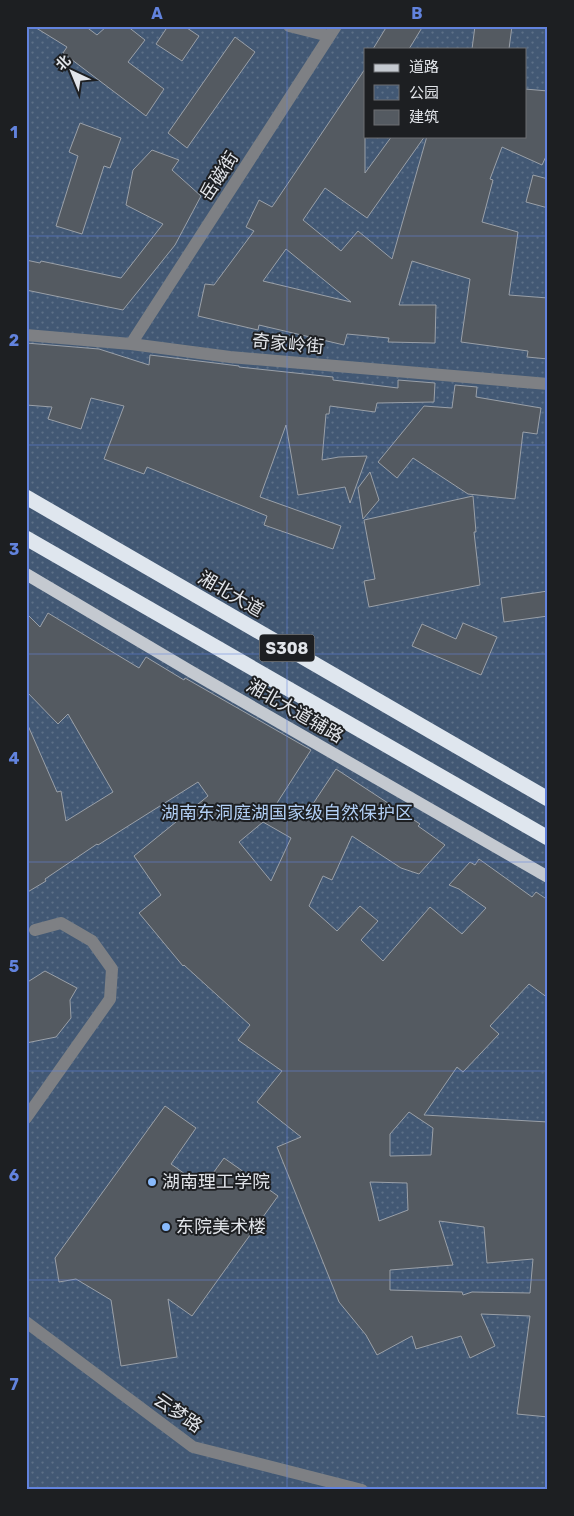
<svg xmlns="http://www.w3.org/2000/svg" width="574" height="1516" font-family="Rubik,'Noto Sans SC',sans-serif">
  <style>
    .park { fill: url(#park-dots); fill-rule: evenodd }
    .building { fill: #545a61; stroke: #9aa0a8; fill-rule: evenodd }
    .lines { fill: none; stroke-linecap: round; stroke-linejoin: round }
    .minor { stroke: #7e8084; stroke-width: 12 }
    .major { stroke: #c4c9d0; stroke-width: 12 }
    .highway { stroke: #dfe6ee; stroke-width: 15 }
    .grid { fill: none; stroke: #6283de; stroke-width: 1; stroke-opacity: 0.55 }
    .poi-dot { fill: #88bafc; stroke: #1d1f22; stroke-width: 2 }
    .labels { text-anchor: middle; stroke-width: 4; stroke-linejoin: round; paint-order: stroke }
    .shield { fill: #1d1f22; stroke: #a7aaae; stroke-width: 1 }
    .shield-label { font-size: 16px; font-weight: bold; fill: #e2e5ea }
    .street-label { font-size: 18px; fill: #e2e5ea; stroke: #1d1f22 }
    .park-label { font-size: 18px; fill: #b2cff5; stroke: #1d1f22 }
    .poi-label { font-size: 18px; fill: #e2e5ea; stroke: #1d1f22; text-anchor: start }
    .neatline { fill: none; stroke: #6283de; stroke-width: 2 }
    .grid-label { font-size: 16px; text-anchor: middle; font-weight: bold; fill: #6283de }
  </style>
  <defs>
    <pattern id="park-dots" width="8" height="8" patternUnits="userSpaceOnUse" patternTransform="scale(1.25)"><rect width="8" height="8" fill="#425874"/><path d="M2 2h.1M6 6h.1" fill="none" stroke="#5d7088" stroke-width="1.8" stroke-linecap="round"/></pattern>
  </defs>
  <rect width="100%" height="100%" fill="#33383e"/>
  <path class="park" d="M26,26H548V1490H26ZM365,49H525V136H365Z"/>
  <path class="building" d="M33,26H85L97,35L107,26H127L145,40L128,62L164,89L146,116L63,53L67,47Z
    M168,26H184L199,36L182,61L156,44Z
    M387,26H423L409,49H373Z
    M475,26H512L509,49H472Z
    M235,37L255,52L187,148L168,133Z
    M365,69V173L392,136H425L367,218L325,188L303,220L341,251L358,231L392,259L427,136H525V89L548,91V152L542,165L502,147L490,179L493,180L482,222L518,232L509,295L548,298V359L527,357L528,351L461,342L470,279L412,261L399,305H436L435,343L388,342L389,338L347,334L344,345L259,325L258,330L198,316L205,284L214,285L254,231L246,227L259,200L272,207ZM286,249L351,302L263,281Z
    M80,123L121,138L110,168L104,166L82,234L56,226L78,156L69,152Z
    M152,150L179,160L172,170L201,196L175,245L123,310L26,290V260L40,263L41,261L121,278L163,224L126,205L133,170Z
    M533,175L548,179V208L526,202Z
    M26,343L99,349L149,365L150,355L239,366V367L333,377V380L398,388V380L435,383L434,402L377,403L375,412L330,406L329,414H326L322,460L339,457L367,456L350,503L345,487L298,495L286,425L260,497L341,526L333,549L264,525L267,516L147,467L144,474L104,459L124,406L91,398L81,429L48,419L52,407L26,405Z
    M455,385L477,387L476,397L541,408L537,434L523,432L515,499L468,494L413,458L397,478L378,462L424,406L452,408Z
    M370,472L379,500L363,519L358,488Z
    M473,496L476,532H474L480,585L369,607L364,581L375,579L364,520Z
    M548,591V616L504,622L501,598Z
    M26,613L40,627L48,613L139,668L146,657L184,680L185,678L311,750L277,803L303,819L336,769L420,824L418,826L445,845L419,874L401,868L352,836L332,880L323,876L309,906L337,931L360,906L378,921L361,940L383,961L430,907L462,934L486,908L459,889L449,885L470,862L475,865L479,859L532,897L536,892L548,900V998L529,984L490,1026L499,1034L463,1072L457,1067L424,1115L548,1122V1417L517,1414L530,1316L481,1314L495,1346L470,1358L461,1336L416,1349L412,1336L377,1355L366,1335L339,1302L277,1147L301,1137L257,1102L282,1071L238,1040L250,1025L184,965L183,966L139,913L161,895L134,856L208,796L198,782L98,845L97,844L45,879L46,881L26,893V721L57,792L61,791L66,821L113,792L68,714L58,724L26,691ZM263,822L291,838L271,881L239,842ZM409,1112L433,1128L431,1155L390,1156V1134ZM370,1182L407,1183L408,1210L379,1221ZM439,1221L484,1227L487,1263L533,1259L530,1293L472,1292L463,1295L462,1292L390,1290V1270L453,1265Z
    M463,623L497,637L481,675L412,646L422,624L456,639Z
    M45,971L77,988L70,1000L71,1018L56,1037L26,1043V983Z
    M165,1106L196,1128L171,1164L203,1187L224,1158L278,1196L192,1316L168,1299L177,1357L121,1366L111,1300L76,1279L59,1282L55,1258Z"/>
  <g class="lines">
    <path class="minor" d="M289,26L329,36
      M26,335L131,344L230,357L548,384
      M131,344L336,26
      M26,1118L110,999L112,969L92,941L61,923L35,930
      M26,1322L193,1447L362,1490"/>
    <path class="major" d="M26,574L190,671L548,877"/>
    <path class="highway" d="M26,497L548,799
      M26,538L548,838"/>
  </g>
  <path class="grid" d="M287,26V1490M26,236H548M26,445H548M26,654H548M26,862H548M26,1071H548M26,1280H548"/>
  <g class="poi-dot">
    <circle cx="152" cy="1182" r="5"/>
    <circle cx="166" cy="1227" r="5"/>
  </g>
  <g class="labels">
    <rect class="shield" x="259.5" y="634.5" width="55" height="27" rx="4"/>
    <g class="shield-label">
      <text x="287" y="654">S308</text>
    </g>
    <g class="street-label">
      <text transform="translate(219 176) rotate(-57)" y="6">岳磁街</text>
      <text transform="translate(288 344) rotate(5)" y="6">奇家岭街</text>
      <text transform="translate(231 594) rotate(30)" y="6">湘北大道</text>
      <text transform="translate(295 711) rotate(30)" y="6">湘北大道辅路</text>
      <text transform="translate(178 1413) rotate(35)" y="6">云梦路</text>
    </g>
    <g class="park-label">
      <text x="287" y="819">湖南东洞庭湖国家级自然保护区</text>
    </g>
    <g class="poi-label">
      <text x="162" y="1188">湖南理工学院</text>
      <text x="176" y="1233">东院美术楼</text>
    </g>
  </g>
  <rect width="574" height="1516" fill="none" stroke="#1d1f22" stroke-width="55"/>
  <rect x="364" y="48" width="162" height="90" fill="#1d1f22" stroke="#6c6e72"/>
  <rect x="374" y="64" width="25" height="8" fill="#c4c9d0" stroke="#6c6e72"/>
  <text x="409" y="72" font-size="15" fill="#e2e5ea">道路</text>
  <rect x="374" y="85" width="25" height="15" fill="url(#park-dots)" stroke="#6c6e72"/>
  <text x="409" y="98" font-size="15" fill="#e2e5ea">公园</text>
  <rect x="374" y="110" width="25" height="15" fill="#545a61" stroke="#6c6e72"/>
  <text x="409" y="122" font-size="15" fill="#e2e5ea">建筑</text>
  <g transform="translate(72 72) rotate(316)" stroke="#1d1f22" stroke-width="4" paint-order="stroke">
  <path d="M0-4L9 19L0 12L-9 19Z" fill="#e2e5ea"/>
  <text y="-8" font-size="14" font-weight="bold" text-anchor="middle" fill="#e2e5ea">北</text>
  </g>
  <rect x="28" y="28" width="518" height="1460" class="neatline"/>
  <g class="grid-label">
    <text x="157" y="19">A</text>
    <text x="417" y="19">B</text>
    <text x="14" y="138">1</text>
    <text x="14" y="346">2</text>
    <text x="14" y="555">3</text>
    <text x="14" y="764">4</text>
    <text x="14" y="972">5</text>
    <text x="14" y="1181">6</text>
    <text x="14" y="1390">7</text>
  </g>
</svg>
